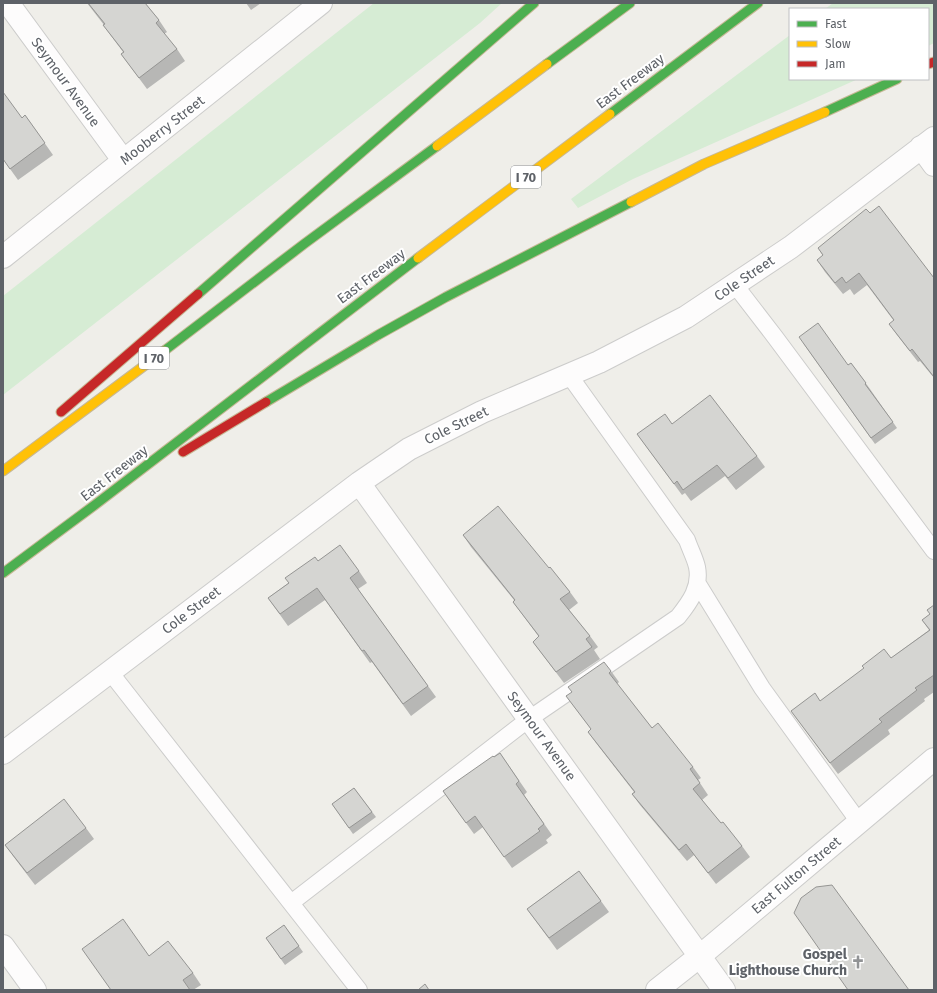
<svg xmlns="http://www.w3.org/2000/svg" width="937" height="993" font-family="'Fira Sans',sans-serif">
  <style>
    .green { fill: #d6ecd4 }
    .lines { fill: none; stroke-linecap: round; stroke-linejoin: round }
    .lane-casing { stroke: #cccccb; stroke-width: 18 }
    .street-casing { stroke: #cccccb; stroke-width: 24 }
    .fast-casing { stroke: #c7b895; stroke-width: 11 }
    .slow-casing { stroke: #c7b895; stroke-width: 11 }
    .jam-casing { stroke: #c7b895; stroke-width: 11 }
    .lane { stroke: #fdfcfc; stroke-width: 16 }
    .street { stroke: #fdfcfc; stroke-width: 22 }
    .fast { stroke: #4caf50; stroke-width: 9 }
    .slow { stroke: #ffc107; stroke-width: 9 }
    .jam { stroke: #c62828; stroke-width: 9 }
    .wall { fill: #b7b7b5 }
    .building { fill: #d5d5d2; stroke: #959593 }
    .labels { text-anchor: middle; stroke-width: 4; stroke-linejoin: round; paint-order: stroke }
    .shield { fill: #fff; stroke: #8e9195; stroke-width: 1 }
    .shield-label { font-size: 13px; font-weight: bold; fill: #5e6268 }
    .street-label { font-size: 14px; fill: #5e6268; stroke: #fff }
    .poi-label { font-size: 14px; font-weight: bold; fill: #5e6268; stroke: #fff; text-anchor: end }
  </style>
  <rect width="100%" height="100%" fill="#efeee9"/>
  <path class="green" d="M374,3H502L480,23L3,395V296Z
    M833,3H934V43L928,46V9H825Z
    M790,35V79H858L633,179L578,208L571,199Z"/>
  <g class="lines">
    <g class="lane-casing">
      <path id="lane" d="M735,285L775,337L934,551
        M698,584L762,688L859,822
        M110,672L359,990
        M291,903L529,719L678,617C690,602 701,587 697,567C695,558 690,549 687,540L569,375"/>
    </g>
    <g class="street-casing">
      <path id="street" d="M8,3L123,160
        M921,147L934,165
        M3,257L321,3
        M359,483L724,990
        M3,753L359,483L409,449L482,412L599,362L686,317L791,247L934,138
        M3,946L35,990
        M657,990L700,956L934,759"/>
    </g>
    <g class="fast-casing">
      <path id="fast" d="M547,64L630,3
        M825,112L897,79
        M610,114L758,3
        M198,294L534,3
        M164,351L304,244L437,146
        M266,402L378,335L446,297L631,202
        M3,573L96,504L418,258"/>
    </g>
    <g class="slow-casing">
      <path id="slow" d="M437,146L547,64
        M631,202L704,164L825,112
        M418,258L610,114
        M3,471L164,351"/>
    </g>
    <g class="jam-casing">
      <path id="jam" d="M928,64L934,62
        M61,412L198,294
        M183,452L266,402"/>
    </g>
    <use href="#lane" class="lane"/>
    <use href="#street" class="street"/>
    <use href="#fast" class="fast"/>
    <use href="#slow" class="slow"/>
    <use href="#jam" class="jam"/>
  </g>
  <path class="wall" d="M87,3H145L159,20L167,32L164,34L177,49L185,61L147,89L121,54L123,52L103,25H104Z
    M246,3H261L251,10Z
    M25,115L53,155L18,180L3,159L22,118Z
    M870,213L934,278V378L920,361L918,362L897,335L889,324L894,321L867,285L854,295L850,289L843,294L825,272L817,260L823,256L818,248Z
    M803,343L848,365L851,363L870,389L897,428L875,444Z
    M672,424L757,456L765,467L736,490L725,476L691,501L685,493L682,495L637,434Z
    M463,535L549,568L570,592L578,603L569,610L590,636L598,647L594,650L600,659L564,683L533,642L539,637L513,602L514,600L471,547Z
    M318,561L359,571L367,583L358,589L436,697L411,716L372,662L370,663L325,600L288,626L268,598Z
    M934,605V692L924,699L925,701L888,730L890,734L838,774L791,711L820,701L891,658L929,630L922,620L930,614Z
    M611,671L619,682L617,684L652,728L693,767L701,778L698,780L708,795L702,800L721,823L742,846L750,857L716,884L694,855L687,861L640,805L632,794L634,792L596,743L588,732L591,729L566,696Z
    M500,753L527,792L524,795L552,835L546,840L548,843L512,868L483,827L474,834L443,791Z
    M354,788L376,817L353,834L332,804Z
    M86,828L94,839L35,885L13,856L5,845Z
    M579,871L609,912L557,950L527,909Z
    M284,925L303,952L285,965L266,938Z
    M149,956L193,973L201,985L193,990H111Z"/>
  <path class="building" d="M88,3H145L159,20L156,23L177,49L139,78L121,54L124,52L103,25L105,24Z
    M3,92L22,118L25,115L45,143L10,169L3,159Z
    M879,206L934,278V377L912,349L910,351L889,324L894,320L859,273L846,283L842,277L835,283L817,260L823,255L818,248L866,209L870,213Z
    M818,323L848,365L851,363L866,383L865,384L893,422L871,438L799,337Z
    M710,395L757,456L728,478L717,465L683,490L677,481L674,484L637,434L665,414L672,424Z
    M498,506L549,568L550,567L570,592L560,599L590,636L586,639L592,647L556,672L533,642L539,636L513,602L515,600L463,535Z
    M340,545L359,571L350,578L428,686L403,704L364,650L362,651L317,588L280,614L268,598L289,583L285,578L315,557L318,561Z
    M934,605V675L915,688L917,690L879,719L882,722L830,763L791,711L815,693L820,701L864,668L862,666L884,649L891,658L930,630L922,620L930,614L927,610Z
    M604,662L611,671L609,673L652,728L658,723L693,767L690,769L700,783L693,789L721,823L723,822L742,846L708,873L686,844L679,850L632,794L635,792L588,732L591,729L566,696L572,692L568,687Z
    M500,753L519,781L516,784L544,824L538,829L540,831L504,857L475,816L466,823L443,791L493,756L494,757Z
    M354,788L372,812L349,828L332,804Z
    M64,799L86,828L27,873L5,845Z
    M579,871L601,901L549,938L527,909Z
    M832,885L909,990H848L794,913L801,898L816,887Z
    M123,919L149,956L168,941L193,973L183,980L190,990H111L82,949Z
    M284,925L299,946L281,959L266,938Z
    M425,984L429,990H418Z"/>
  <defs>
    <g id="church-bare" transform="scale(1.08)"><path d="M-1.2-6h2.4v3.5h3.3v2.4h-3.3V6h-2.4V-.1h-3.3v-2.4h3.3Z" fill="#919395" stroke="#fff" stroke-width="2.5" paint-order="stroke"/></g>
  </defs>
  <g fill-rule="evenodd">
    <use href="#church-bare" x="858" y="962"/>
  </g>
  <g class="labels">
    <g class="shield">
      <rect x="511" y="166" width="30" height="22" rx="3"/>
      <rect x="139" y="347" width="30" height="22" rx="3"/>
    </g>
    <g class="shield-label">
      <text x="526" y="182">I 70</text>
      <text x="154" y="363">I 70</text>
    </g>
    <g class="street-label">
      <text transform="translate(630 81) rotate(-37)" y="5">East Freeway</text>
      <text transform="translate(66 82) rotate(54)" y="5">Seymour Avenue</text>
      <text transform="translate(162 130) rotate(-38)" y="5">Mooberry Street</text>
      <text transform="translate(371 276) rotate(-37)" y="5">East Freeway</text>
      <text transform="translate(744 278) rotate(-34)" y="5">Cole Street</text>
      <text transform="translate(456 425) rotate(-26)" y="5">Cole Street</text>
      <text transform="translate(114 473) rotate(-38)" y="5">East Freeway</text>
      <text transform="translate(191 610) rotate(-37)" y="5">Cole Street</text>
      <text transform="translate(542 736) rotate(54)" y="5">Seymour Avenue</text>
      <text transform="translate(796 875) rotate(-40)" y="5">East Fulton Street</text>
    </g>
    <g class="poi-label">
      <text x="847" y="959">Gospel<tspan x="847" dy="16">Lighthouse Church</tspan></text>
    </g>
  </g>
  <rect width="937" height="993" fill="none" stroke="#5e6268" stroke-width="8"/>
  <rect x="789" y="8" width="140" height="72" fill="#ffffff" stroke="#bfc0c3"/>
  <rect x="797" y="21" width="20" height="6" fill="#4caf50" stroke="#bfc0c3"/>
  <text x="825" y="28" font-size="12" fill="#5e6268">Fast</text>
  <rect x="797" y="41" width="20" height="6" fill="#ffc107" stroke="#bfc0c3"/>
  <text x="825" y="48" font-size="12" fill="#5e6268">Slow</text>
  <rect x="797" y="61" width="20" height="6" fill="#c62828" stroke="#bfc0c3"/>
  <text x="825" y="68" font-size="12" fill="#5e6268">Jam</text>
</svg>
